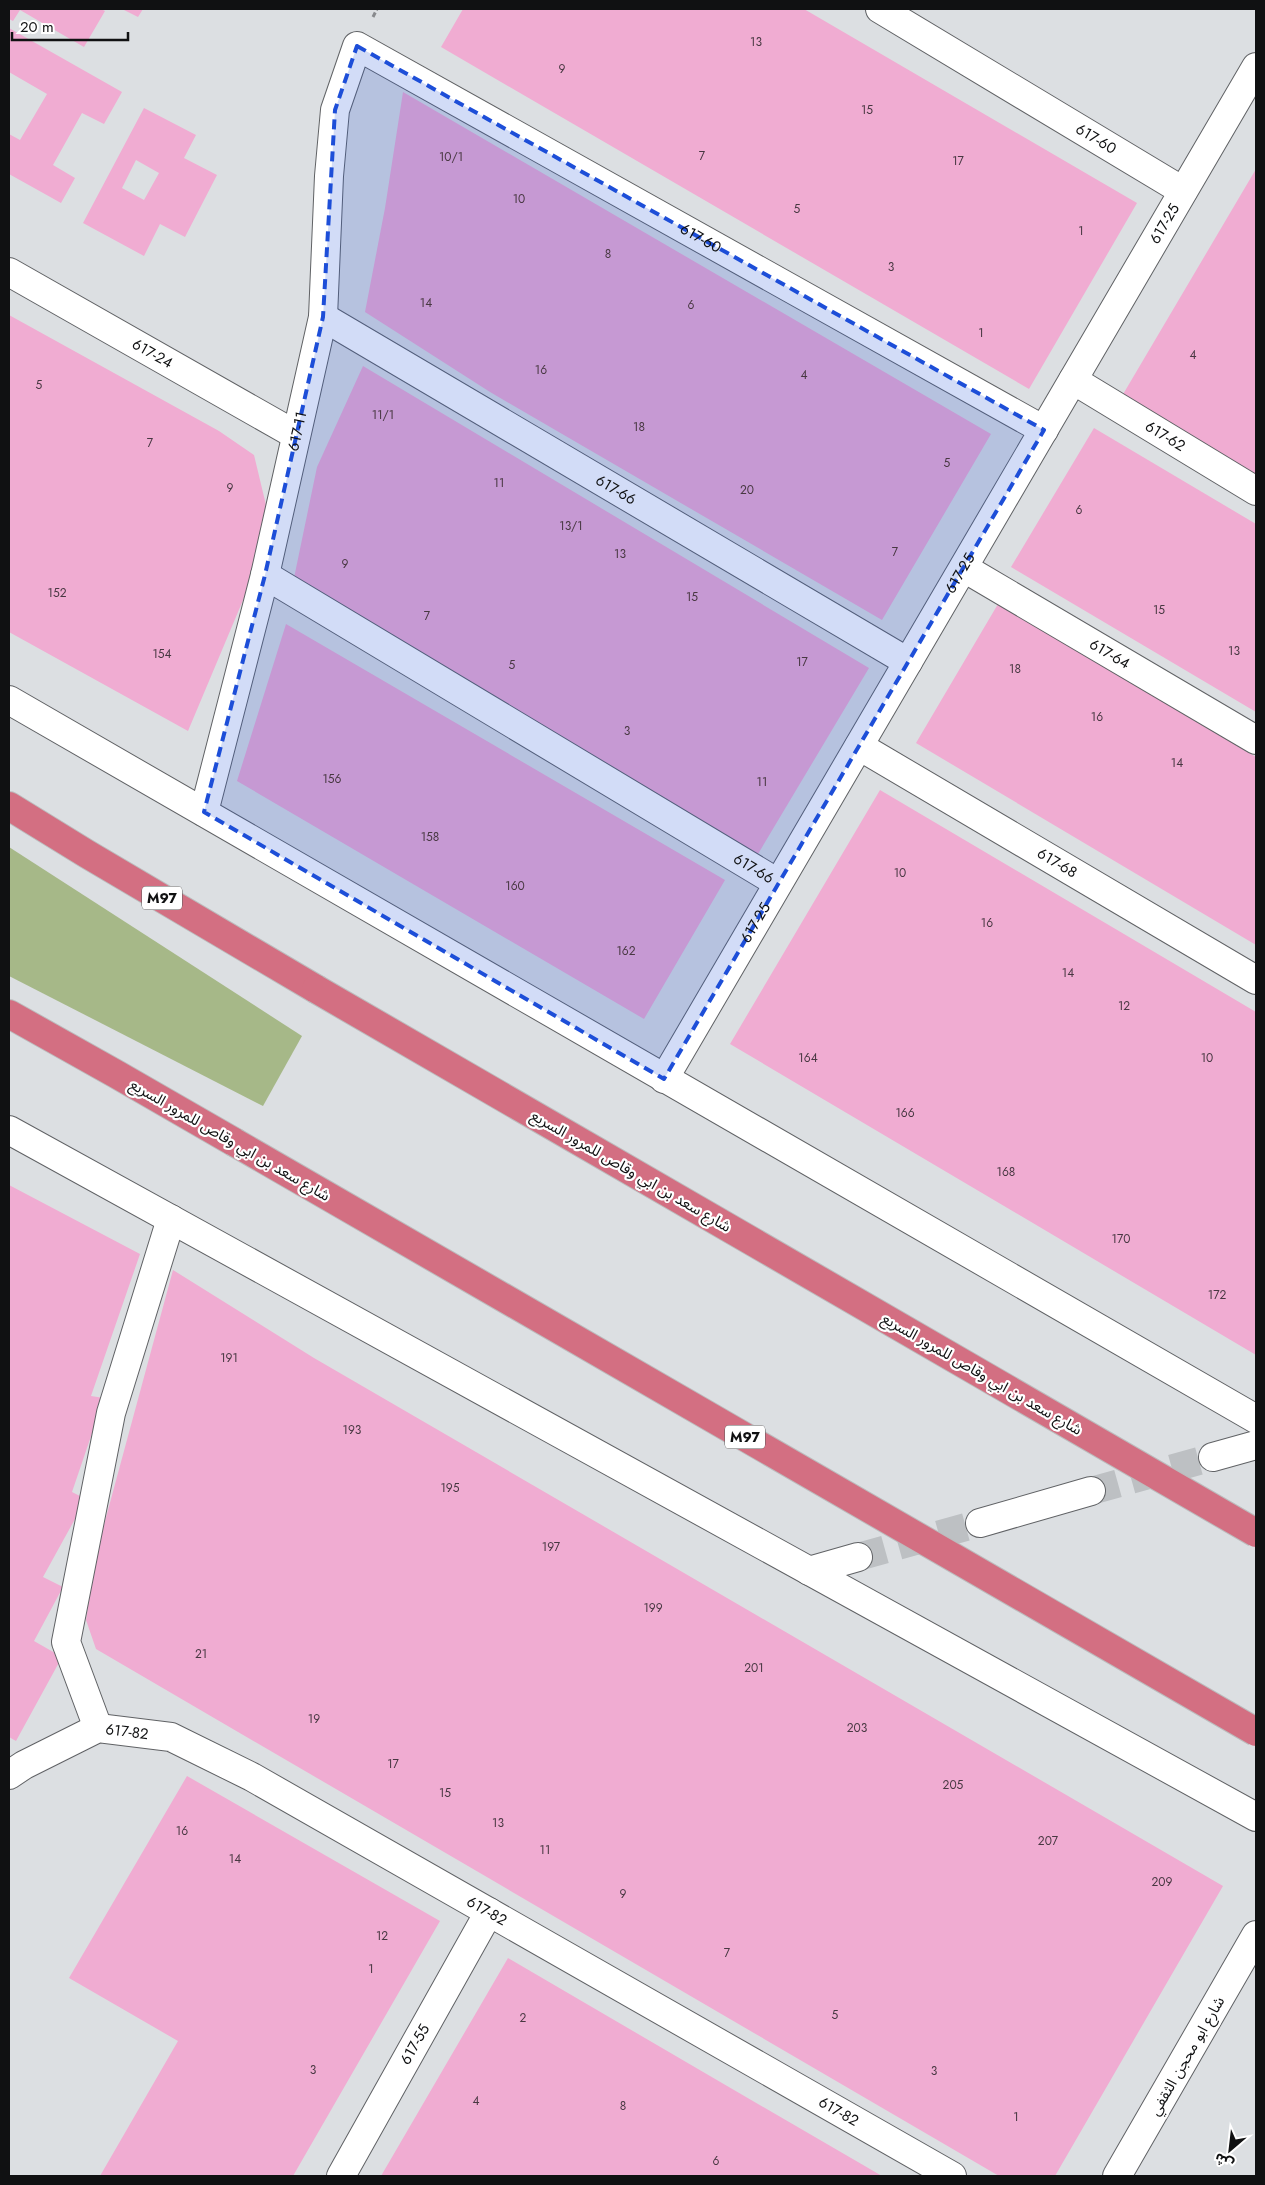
<svg xmlns="http://www.w3.org/2000/svg" width="1265" height="2185" font-family="Jost,'Noto Sans Arabic',sans-serif">
  <style>
    .grass { fill: #a6b888 }
    .building { fill: #f0acd2; fill-rule: evenodd }
    .lines { fill: none; stroke-linecap: round; stroke-linejoin: round }
    .minor-tunnel { stroke: #bdc0c3; stroke-width: 28; stroke-dasharray: 28 14; stroke-linecap: butt }
    .minor-casing { stroke: #606265; stroke-width: 30 }
    .highway-casing { stroke: #bcbcbd; stroke-width: 30 }
    .path { stroke: #888a8d; stroke-width: 3; stroke-dasharray: 5 2.5; stroke-linecap: butt }
    .minor { stroke: #fff; stroke-width: 28 }
    .highway { stroke: #d36f82; stroke-width: 28 }
    .highway-bridge-casing { stroke: #bcbcbd; stroke-width: 30; stroke-linecap: butt }
    .highway-bridge { stroke: #d36f82; stroke-width: 28 }
    .marked { fill: #1d4ed8; fill-opacity: 0.2; stroke: #1d4ed8; stroke-width: 4; stroke-dasharray: 10 6; stroke-linejoin: round }
    .labels { text-anchor: middle; stroke-width: 4.5; stroke-linejoin: round; paint-order: stroke }
    .number-label { font-size: 12px; fill: #483842 }
    .shield { fill: #fff; stroke: #585859; stroke-width: 1 }
    .shield-label { font-size: 14px; font-weight: bold; fill: #101112 }
    .street-label { font-size: 15px; fill: #101112; stroke: #fff }
  </style>
  <rect width="100%" height="100%" fill="#dcdfe2"/>
  <path class="grass" d="M9,847L302,1036L263,1106L9,976Z"/>
  <path class="building" d="M9,9H101L105,11L84,47L20,10L13,21L9,19Z
    M122,9H143L138,17Z
    M463,9H804L1137,203L1029,389L441,47Z
    M9,28L122,92L104,124L82,113L53,165L75,178L61,203L9,174V134L20,140L47,94L9,72Z
    M403,92L991,434L882,620L490,392L365,312L385,208Z
    M144,108L196,135L184,158L217,175L185,237L160,224L144,256L83,223ZM136,160L159,173L144,200L122,188Z
    M1256,169V475L1122,396Z
    M9,315L219,431L254,455L266,505L246,593L188,731L9,632Z
    M363,366L869,668L758,854L294,578L317,467Z
    M1094,428L1256,524V712L1011,567Z
    M998,604L1256,757V945L916,743Z
    M286,624L725,880L644,1019L237,781Z
    M880,790L1256,1012V1355L730,1044Z
    M9,1185L140,1254L91,1396L104,1398L72,1492L86,1499L43,1577L63,1587L34,1641L62,1657L16,1741L9,1737Z
    M173,1270L314,1358L1223,1886L1055,2176H999L96,1649L86,1620L95,1558Z
    M187,1776L440,1921L293,2176H100L178,2041L69,1978Z
    M508,1958L710,2076L882,2176H381Z"/>
  <g class="lines">
    <path class="minor-tunnel" d="M1091,1491L1213,1457
      M858,1557L980,1523"/>
    <g class="minor-casing">
      <g id="minor">
        <path id="s1" d="M880,9L1183,191"/>
        <path id="s2" d="M9,272L296,435"/>
        <path id="s3" d="M323,317L908,662"/>
        <path id="s4" d="M1073,380L1256,491"/>
        <path id="s5" d="M964,568L1256,740"/>
        <path id="s6" d="M265,575L778,883"/>
        <path d="M9,700L1256,1419"/>
        <path id="s7" d="M859,746L1256,980"/>
        <path id="s8" d="M204,812L265,575L323,317L329,176L335,110L357,46L1044,430"/>
        <path id="s9" d="M664,1079L1256,67"/>
        <path d="M9,1130L1256,1817"/>
        <path d="M1213,1457L1256,1445"/>
        <path d="M980,1523L1091,1491"/>
        <path d="M809,1571L858,1557"/>
        <path d="M98,1728L66,1642L111,1413L171,1219"/>
        <path id="s10" d="M9,1775L24,1765L98,1728L171,1737L252,1777L952,2176"/>
        <path id="s11" d="M341,2176L489,1912"/>
        <path d="M1117,2176L1256,1935"/>
      </g>
    </g>
    <g class="highway-casing">
      <path id="highway" d="M9,806L87,854L316,989
        M9,1014L116,1074L234,1142"/>
    </g>
    <path class="path" d="M373,17L377,9"/>
    <use href="#minor" class="minor"/>
    <use href="#highway" class="highway"/>
    <g class="highway-bridge-casing">
      <path id="highway-bridge" d="M316,989L1256,1533
        M234,1142L1256,1732"/>
    </g>
    <use href="#highway-bridge" class="highway-bridge"/>
  </g>
  <path class="marked" d="M357,46L1044,430L664,1079L204,812L265,575L323,317L335,110Z"/>
  <g class="labels">
    <g class="number-label">
      <text x="756" y="46">13</text>
      <text x="562" y="73">9</text>
      <text x="867" y="114">15</text>
      <text x="702" y="160">7</text>
      <text x="451" y="161">10/1</text>
      <text x="958" y="165">17</text>
      <text x="519" y="203">10</text>
      <text x="797" y="213">5</text>
      <text x="1081" y="235">1</text>
      <text x="608" y="258">8</text>
      <text x="891" y="271">3</text>
      <text x="426" y="307">14</text>
      <text x="691" y="309">6</text>
      <text x="981" y="337">1</text>
      <text x="1193" y="359">4</text>
      <text x="541" y="374">16</text>
      <text x="804" y="379">4</text>
      <text x="39" y="389">5</text>
      <text x="383" y="419">11/1</text>
      <text x="639" y="431">18</text>
      <text x="150" y="447">7</text>
      <text x="947" y="467">5</text>
      <text x="499" y="487">11</text>
      <text x="230" y="492">9</text>
      <text x="747" y="494">20</text>
      <text x="1079" y="514">6</text>
      <text x="571" y="530">13/1</text>
      <text x="895" y="556">7</text>
      <text x="620" y="558">13</text>
      <text x="345" y="568">9</text>
      <text x="57" y="597">152</text>
      <text x="692" y="601">15</text>
      <text x="1159" y="614">15</text>
      <text x="427" y="620">7</text>
      <text x="1234" y="655">13</text>
      <text x="162" y="658">154</text>
      <text x="802" y="666">17</text>
      <text x="512" y="669">5</text>
      <text x="1015" y="673">18</text>
      <text x="1097" y="721">16</text>
      <text x="627" y="735">3</text>
      <text x="1177" y="767">14</text>
      <text x="332" y="783">156</text>
      <text x="762" y="786">11</text>
      <text x="430" y="841">158</text>
      <text x="900" y="877">10</text>
      <text x="515" y="890">160</text>
      <text x="987" y="927">16</text>
      <text x="626" y="955">162</text>
      <text x="1068" y="977">14</text>
      <text x="1124" y="1010">12</text>
      <text x="808" y="1062">164</text>
      <text x="1207" y="1062">10</text>
      <text x="905" y="1117">166</text>
      <text x="1006" y="1176">168</text>
      <text x="1121" y="1243">170</text>
      <text x="1217" y="1299">172</text>
      <text x="229" y="1362">191</text>
      <text x="352" y="1434">193</text>
      <text x="450" y="1492">195</text>
      <text x="551" y="1551">197</text>
      <text x="653" y="1612">199</text>
      <text x="201" y="1658">21</text>
      <text x="754" y="1672">201</text>
      <text x="314" y="1723">19</text>
      <text x="857" y="1732">203</text>
      <text x="393" y="1768">17</text>
      <text x="953" y="1789">205</text>
      <text x="445" y="1797">15</text>
      <text x="498" y="1827">13</text>
      <text x="182" y="1835">16</text>
      <text x="1048" y="1845">207</text>
      <text x="545" y="1854">11</text>
      <text x="235" y="1863">14</text>
      <text x="1162" y="1886">209</text>
      <text x="623" y="1898">9</text>
      <text x="382" y="1940">12</text>
      <text x="727" y="1957">7</text>
      <text x="371" y="1973">1</text>
      <text x="835" y="2019">5</text>
      <text x="523" y="2022">2</text>
      <text x="313" y="2074">3</text>
      <text x="934" y="2075">3</text>
      <text x="476" y="2105">4</text>
      <text x="623" y="2110">8</text>
      <text x="1016" y="2121">1</text>
      <text x="716" y="2165">6</text>
    </g>
    <g class="shield">
      <rect x="142" y="886.5" width="40" height="23" rx="4"/>
      <rect x="725" y="1425.5" width="40" height="23" rx="4"/>
    </g>
    <g class="shield-label">
      <text x="162" y="903">M97</text>
      <text x="745" y="1442">M97</text>
    </g>
    <g class="street-label">
      <text dy="5" stroke="none"><textPath href="#s1" startOffset="252">617-60</textPath></text>
      <text dy="5" stroke="none"><textPath href="#s9" startOffset="991">617-25</textPath></text>
      <text dy="5" stroke="none"><textPath href="#s8" startOffset="1178">617-60</textPath></text>
      <text dy="5" stroke="none"><textPath href="#s2" startOffset="165">617-24</textPath></text>
      <text dy="5" stroke="none"><textPath href="#s8" startOffset="392">617-11</textPath></text>
      <text dy="5" stroke="none"><textPath href="#s4" startOffset="108">617-62</textPath></text>
      <text dy="5" stroke="none"><textPath href="#s3" startOffset="340">617-66</textPath></text>
      <text dy="5" stroke="none"><textPath href="#s9" startOffset="586">617-25</textPath></text>
      <text dy="5" stroke="none"><textPath href="#s5" startOffset="169">617-64</textPath></text>
      <text dy="5" stroke="none"><textPath href="#s7" startOffset="230">617-68</textPath></text>
      <text dy="5" stroke="none"><textPath href="#s6" startOffset="570">617-66</textPath></text>
      <text dy="5" stroke="none"><textPath href="#s9" startOffset="181">617-25</textPath></text>
      <text transform="translate(230 1140) rotate(30)" y="5">شارع سعد بن ابي وقاص للمرور السريع</text>
      <text transform="translate(631 1171) rotate(30)" y="5">شارع سعد بن ابي وقاص للمرور السريع</text>
      <text transform="translate(982 1374) rotate(30)" y="5">شارع سعد بن ابي وقاص للمرور السريع</text>
      <text dy="5" stroke="none"><textPath href="#s10" startOffset="130">617-82</textPath></text>
      <text dy="5" stroke="none"><textPath href="#s10" startOffset="535">617-82</textPath></text>
      <text dy="5" stroke="none"><textPath href="#s11" startOffset="151">617-55</textPath></text>
      <text transform="translate(1187 2056) rotate(-60)" y="5">شارع ابو محجن الثقفي</text>
      <text dy="5" stroke="none"><textPath href="#s10" startOffset="940">617-82</textPath></text>
    </g>
  </g>
  <rect width="1265" height="2185" fill="none" stroke="#101112" stroke-width="20"/>
  <g transform="translate(1230 2150) rotate(208)" stroke="#ffffff" stroke-width="4" paint-order="stroke">
  <path d="M0-4L9 19L0 12L-9 19Z" fill="#101112"/>
  <text y="-8" font-size="14" font-weight="bold" text-anchor="middle" fill="#101112">ش</text>
  </g>
  <path d="M12 32v8h116v-8" fill="none" stroke="#101112" stroke-width="2.5"/>
  <text x="20" y="32" font-size="15" fill="#101112" stroke="#ffffff" stroke-width="4" paint-order="stroke">20 m</text>
</svg>
